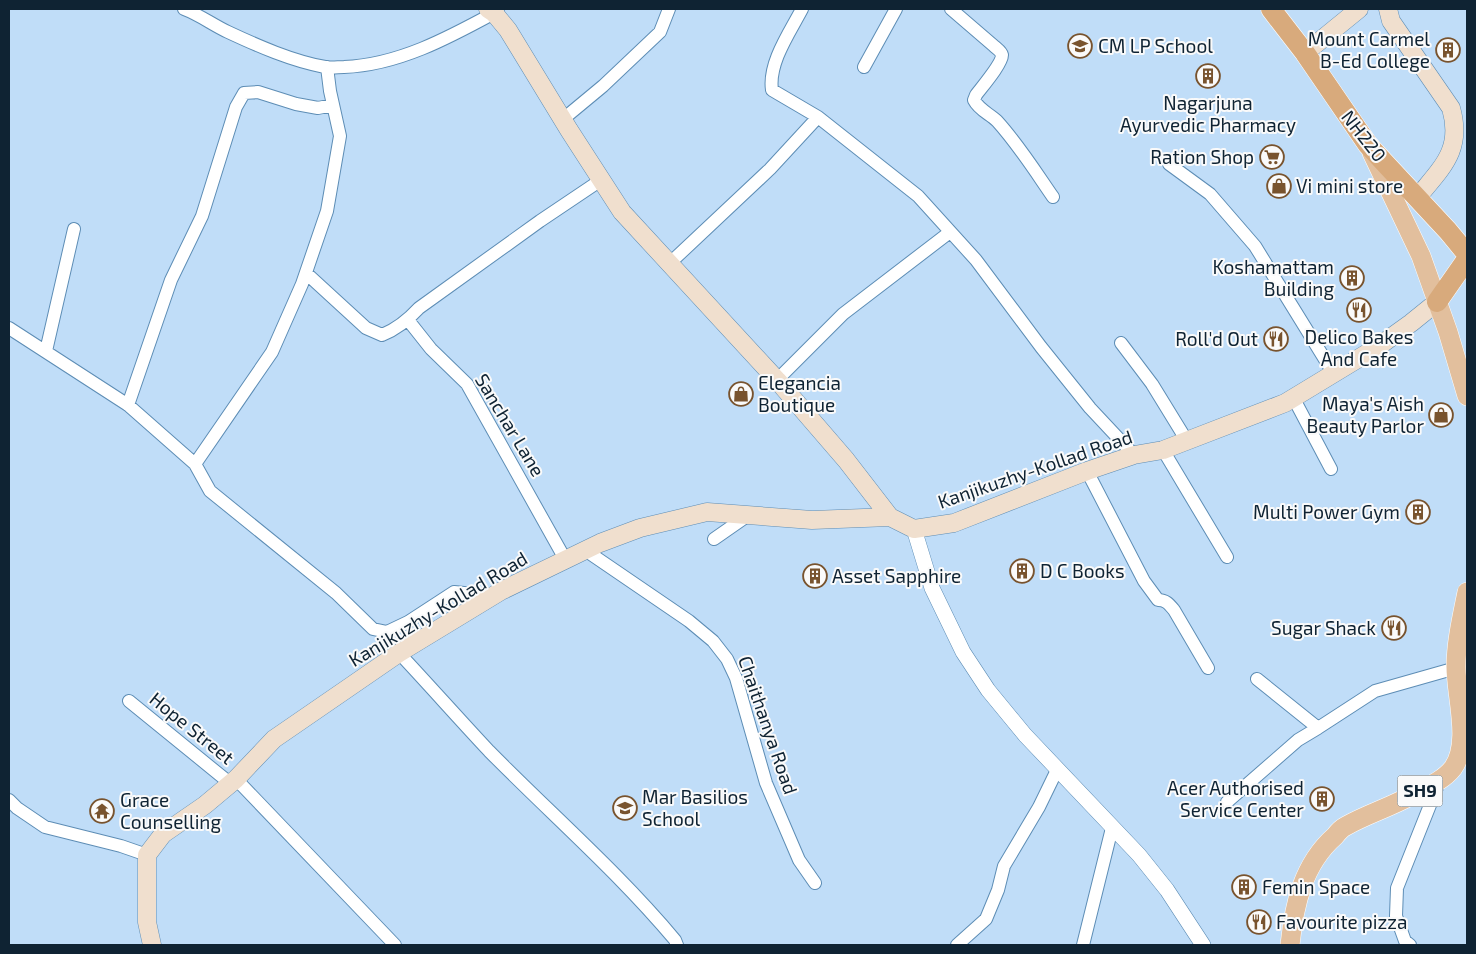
<svg xmlns="http://www.w3.org/2000/svg" width="1476" height="954" font-family="'Exo 2',sans-serif">
  <style>
    .lines { fill: none; stroke-linecap: round; stroke-linejoin: round }
    .minor-casing { stroke: #5d8db5; stroke-width: 14 }
    .tertiary-casing { stroke: #5d8db5; stroke-width: 16 }
    .secondary-casing { stroke: #5d8db5; stroke-width: 19 }
    .primary-casing { stroke: #fff; stroke-width: 20 }
    .trunk-casing { stroke: #fff; stroke-width: 21 }
    .minor { stroke: #fff; stroke-width: 12 }
    .tertiary { stroke: #fff; stroke-width: 15 }
    .secondary { stroke: #f0dfce; stroke-width: 18 }
    .primary { stroke: #e2bf9d; stroke-width: 19 }
    .trunk { stroke: #d8aa7c; stroke-width: 20 }
    .labels { text-anchor: middle; stroke-width: 4; stroke-linejoin: round; paint-order: stroke }
    .shield { fill: #fafafa; stroke: #56646f; stroke-width: 1 }
    .shield-label { font-size: 18px; font-weight: bold; fill: #0f2333 }
    .poi-label { font-size: 19px; fill: #0f2333; stroke: #fafafa; text-anchor: start }
    .street-label { font-size: 19px; fill: #0f2333; stroke: #fafafa }
  </style>
  <rect width="100%" height="100%" fill="#c0ddf8"/>
  <g class="lines">
    <g class="minor-casing">
      <path id="minor" d="M184,9C200,15 213,25 228,32C258,46 292,61 325,67C331,68 338,67 344,67C398,65 448,38 494,13L498,9
        M802,9C790,32 768,63 772,90L818,117L918,196L976,260L1041,347L1090,408L1134,455
        M951,9L994,46C997,49 1001,51 1002,55C1002,64 981,88 976,95L974,100C979,110 990,114 997,121C1018,144 1035,171 1053,197
        M864,67L896,9
        M562,120L603,86L660,32L669,9
        M1169,164L1210,194L1255,246L1334,374
        M670,263L770,169L818,117
        M306,273L366,328L382,335C397,329 408,320 419,308L540,221L601,180
        M408,320L431,349L467,384L565,559
        M9,328L128,405L195,464L210,491L336,593L373,629L387,632L408,622L454,592L493,596
        M1121,343L1152,384L1187,441
        M46,351L74,229
        M777,380L843,314L950,232
        M1294,399L1331,469
        M128,405L171,280L202,216L236,107L244,93L258,92L296,104L318,108L333,105
        M1163,450L1227,557
        M195,464L272,352L302,284L327,211L340,136L330,91L327,67
        M1087,471L1144,581L1158,600C1166,600 1169,604 1174,610L1208,668
        M714,539L747,516
        M585,550L689,621L713,641L727,659L736,678L766,783L799,860L815,883
        M399,653C429,685 459,719 489,751C551,814 618,872 675,940L677,945
        M129,701L231,784
        M1318,728L1375,691L1456,668
        M236,779L395,945
        M9,800L17,808L45,827L121,846L147,855
        M1227,802L1298,740L1318,728L1257,679
        M957,945L986,919L998,890L1004,866L1039,807L1057,770
        M1083,945L1112,828
        M1410,945L1405,941L1396,916L1397,888L1440,780"/>
    </g>
    <g class="tertiary-casing">
      <path id="tertiary" d="M914,529L932,588L963,652L988,690L1025,735L1139,855L1167,890L1203,945"/>
    </g>
    <g class="secondary-casing">
      <path id="secondary" d="M488,9L494,13L508,30L569,130L622,212L777,380L846,460L890,517
        M1388,9L1391,21L1451,108C1463,150 1442,167 1417,198
        M1305,53L1359,9
        M152,945L147,922V855L163,834L205,805L236,779L274,739L399,653L501,591L600,543L640,528L707,512L812,520L890,517L914,529L954,523L1087,471L1134,455L1163,450L1285,403L1379,346L1411,323L1437,302"/>
    </g>
    <g class="primary-casing">
      <path id="primary" d="M1372,153L1421,256L1448,332L1467,396
        M1290,945C1294,905 1303,864 1335,836C1338,832 1342,828 1346,826C1367,814 1391,807 1412,795C1425,788 1443,781 1453,768C1471,743 1456,696 1456,667C1456,642 1462,617 1467,592"/>
    </g>
    <g class="trunk-casing">
      <path id="trunk" d="M1271,9L1305,53L1368,145L1448,231L1467,254
        M1437,302L1467,259"/>
    </g>
    <use href="#minor" class="minor"/>
    <use href="#tertiary" class="tertiary"/>
    <use href="#secondary" class="secondary"/>
    <use href="#primary" class="primary"/>
    <use href="#trunk" class="trunk"/>
  </g>
  <defs>
    <g id="school-ring" transform="scale(1.25)"><circle r="9.5" fill="#fafafa" stroke="#78532e" stroke-width="1.5"/><path d="M0-5L7-2L0 1L-7-2ZM-4 1L0 2.5L4 1V4Q0 6-4 4Z" fill="#78532e"/></g>
    <g id="building-ring" transform="scale(1.25)"><circle r="9.5" fill="#fafafa" stroke="#78532e" stroke-width="1.5"/><path d="M-4-6H4V6H1V3H-1V6H-4ZM-2.5-4.3h1.7v1.8h-1.7ZM.8-4.3h1.7v1.8H.8ZM-2.5-1h1.7V.8h-1.7ZM.8-1h1.7V.8H.8Z" fill="#78532e"/></g>
    <g id="supermarket-ring" transform="scale(1.25)"><circle r="9.5" fill="#fafafa" stroke="#78532e" stroke-width="1.5"/><path d="M-6-5.5h2.5l.6 2H6L4.5 2H-2.5L-4.4-4H-6ZM-1.5 3.2a1.3 1.3 0 1 0 .1 0ZM3 3.2a1.3 1.3 0 1 0 .1 0Z" fill="#78532e"/></g>
    <g id="shop-ring" transform="scale(1.25)"><circle r="9.5" fill="#fafafa" stroke="#78532e" stroke-width="1.5"/><path d="M-5-2.5h2.3a2.7 3.5 0 0 1 5.4 0H5L5.5 6h-11ZM-1.5-2.5h3a1.5 2.3 0 0 0-3 0Z" fill="#78532e"/></g>
    <g id="restaurant-ring" transform="scale(1.25)"><circle r="9.5" fill="#fafafa" stroke="#78532e" stroke-width="1.5"/><path d="M-5-6h1v4h1v-4h1v4h1v-4h1v5L-1.5 .5V6h-2V.5L-5-1ZM5-6V6H3V1.5H1.5Q1.5-4 5-6Z" fill="#78532e"/></g>
    <g id="temple-ring" transform="scale(1.25)"><circle r="9.5" fill="#fafafa" stroke="#78532e" stroke-width="1.5"/><path d="M0-6L5-2H3V0L6.5 2.5H4V6H1.5V3h-3V6H-4V2.5H-6.5L-3 0V-2H-5Z" fill="#78532e"/></g>
  </defs>
  <g fill-rule="evenodd">
    <use href="#school-ring" x="1080" y="46"/>
    <use href="#building-ring" x="1448" y="50"/>
    <use href="#building-ring" x="1208" y="76"/>
    <use href="#supermarket-ring" x="1272" y="157"/>
    <use href="#shop-ring" x="1279" y="186"/>
    <use href="#building-ring" x="1352" y="278"/>
    <use href="#restaurant-ring" x="1359" y="310"/>
    <use href="#restaurant-ring" x="1276" y="339"/>
    <use href="#shop-ring" x="741" y="394"/>
    <use href="#shop-ring" x="1441" y="415"/>
    <use href="#building-ring" x="1418" y="512"/>
    <use href="#building-ring" x="1022" y="571"/>
    <use href="#building-ring" x="815" y="576"/>
    <use href="#restaurant-ring" x="1394" y="628"/>
    <use href="#building-ring" x="1322" y="799"/>
    <use href="#school-ring" x="625" y="808"/>
    <use href="#temple-ring" x="102" y="811"/>
    <use href="#building-ring" x="1244" y="887"/>
    <use href="#restaurant-ring" x="1259" y="922"/>
  </g>
  <g class="labels">
    <rect class="shield" x="1397.5" y="775.5" width="45" height="31" rx="4"/>
    <g class="shield-label">
      <text x="1420" y="797">SH9</text>
    </g>
    <g class="poi-label">
      <text x="1430" y="46" text-anchor="end">Mount Carmel<tspan x="1430" dy="22">B-Ed College</tspan></text>
      <text x="1098" y="53">CM LP School</text>
      <text x="1208" y="110" text-anchor="middle">Nagarjuna<tspan x="1208" dy="22">Ayurvedic Pharmacy</tspan></text>
      <text x="1254" y="164" text-anchor="end">Ration Shop</text>
      <text x="1296" y="193">Vi mini store</text>
      <text x="1334" y="274" text-anchor="end">Koshamattam<tspan x="1334" dy="22">Building</tspan></text>
      <text x="1359" y="344" text-anchor="middle">Delico Bakes<tspan x="1359" dy="22">And Cafe</tspan></text>
      <text x="1258" y="346" text-anchor="end">Roll'd Out</text>
      <text x="758" y="390">Elegancia<tspan x="758" dy="22">Boutique</tspan></text>
      <text x="1424" y="411" text-anchor="end">Maya's Aish<tspan x="1424" dy="22">Beauty Parlor</tspan></text>
      <text x="1400" y="519" text-anchor="end">Multi Power Gym</text>
      <text x="1040" y="578">D C Books</text>
      <text x="832" y="583">Asset Sapphire</text>
      <text x="1376" y="635" text-anchor="end">Sugar Shack</text>
      <text x="1304" y="795" text-anchor="end">Acer Authorised<tspan x="1304" dy="22">Service Center</tspan></text>
      <text x="642" y="804">Mar Basilios<tspan x="642" dy="22">School</tspan></text>
      <text x="120" y="807">Grace<tspan x="120" dy="22">Counselling</tspan></text>
      <text x="1262" y="894">Femin Space</text>
      <text x="1276" y="929">Favourite pizza</text>
    </g>
    <g class="street-label">
      <text transform="translate(1364 136) rotate(52)" y="7">NH220</text>
      <text transform="translate(510 425) rotate(59)" y="7">Sanchar Lane</text>
      <text transform="translate(1035 469) rotate(-19)" y="7">Kanjikuzhy-Kollad Road</text>
      <text transform="translate(438 609) rotate(-31)" y="7">Kanjikuzhy-Kollad Road</text>
      <text transform="translate(768 725) rotate(71)" y="7">Chaithanya Road</text>
      <text transform="translate(192 728) rotate(39)" y="7">Hope Street</text>
    </g>
  </g>
  <rect width="1476" height="954" fill="none" stroke="#0f2333" stroke-width="20"/>
</svg>
